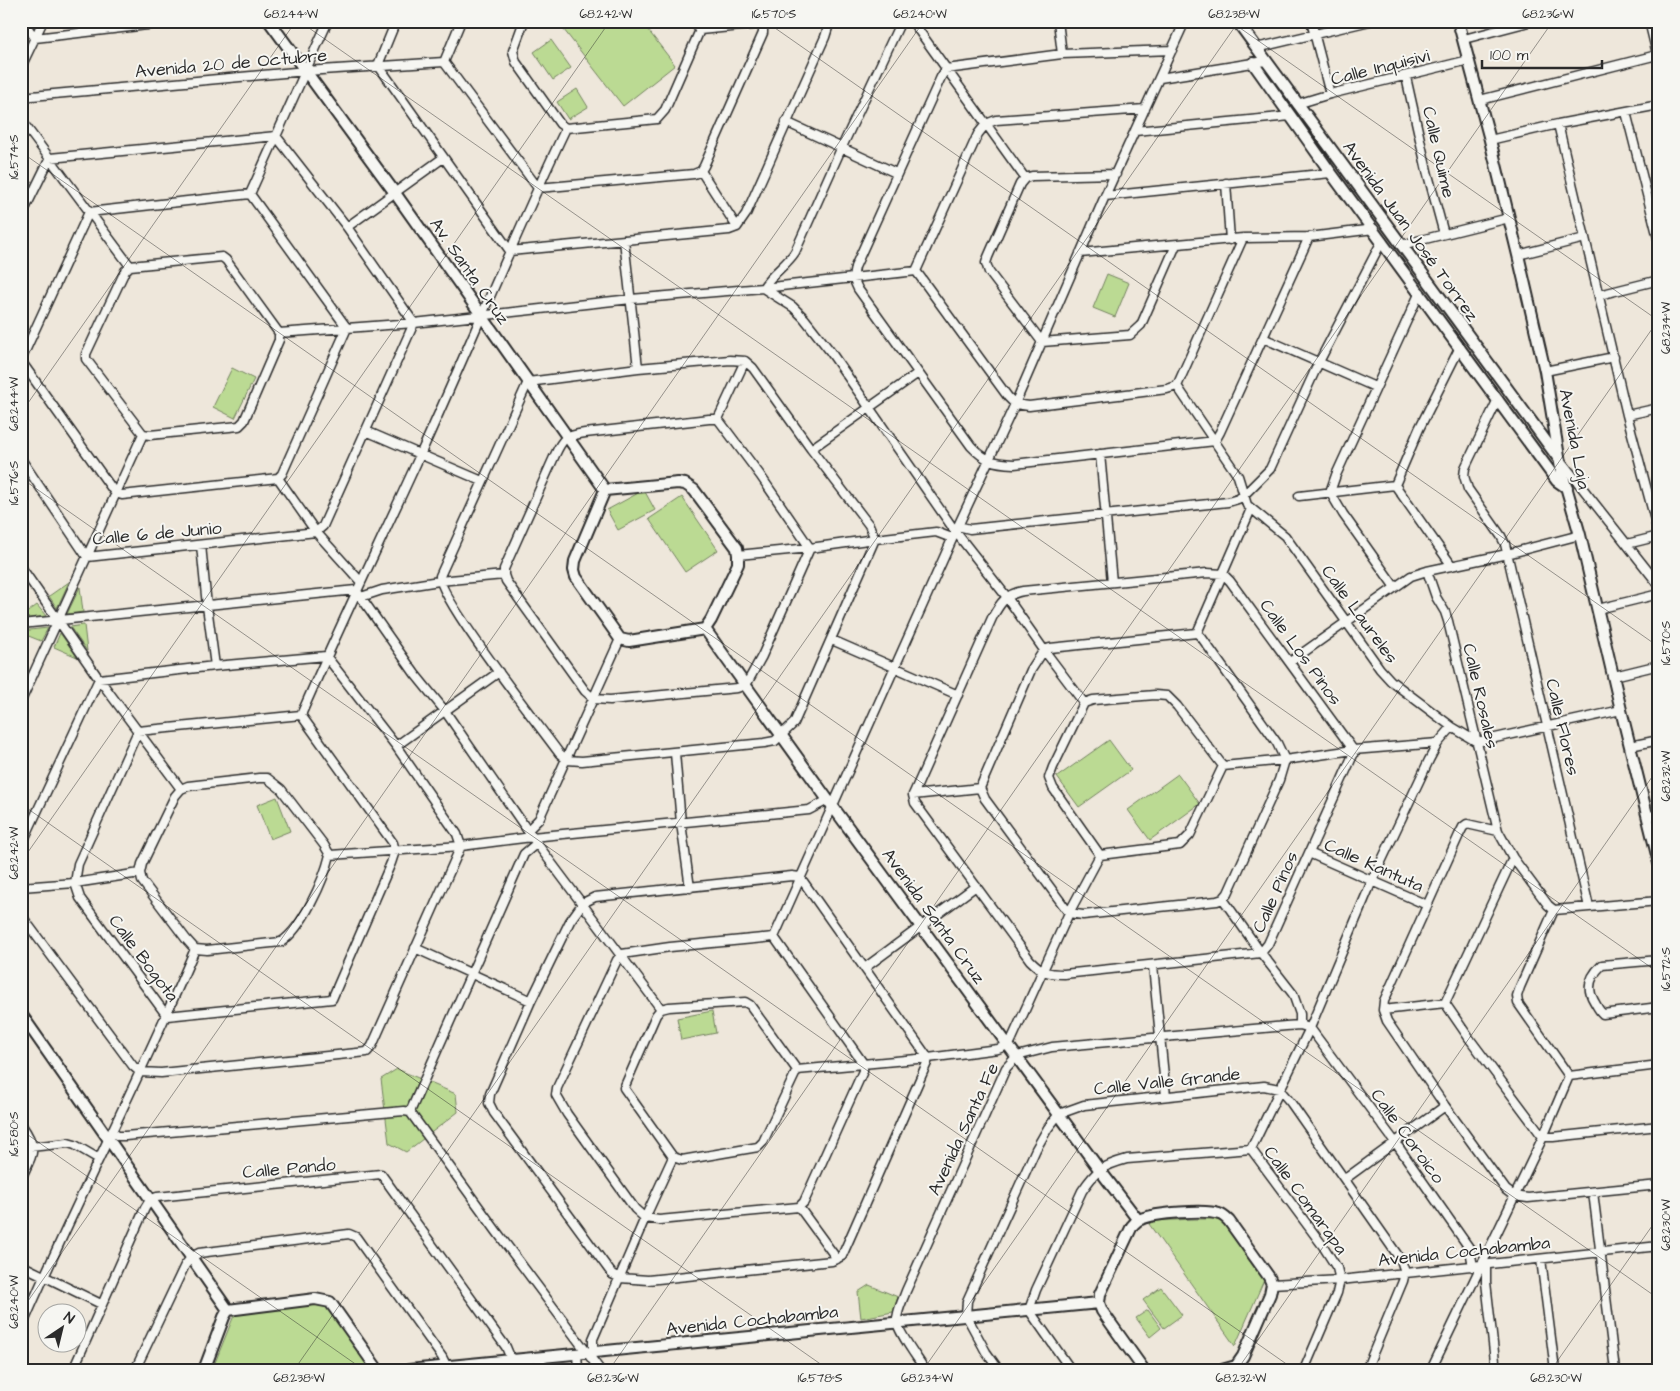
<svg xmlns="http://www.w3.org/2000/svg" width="1680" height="1391" font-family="'Architects Daughter',sans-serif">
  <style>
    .green { fill: #bbda93; stroke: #73825f }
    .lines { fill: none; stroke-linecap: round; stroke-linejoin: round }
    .minor-casing { stroke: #2b2b2b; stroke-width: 11 }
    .tertiary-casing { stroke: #2b2b2b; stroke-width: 14 }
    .minor { stroke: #f6f6f2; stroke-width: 8 }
    .tertiary { stroke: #f6f6f2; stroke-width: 10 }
    .ticks { fill: none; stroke: #2b2b2b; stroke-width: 1; stroke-opacity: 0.45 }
    .labels { text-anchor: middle; stroke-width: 4; stroke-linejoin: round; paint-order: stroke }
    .street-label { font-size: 18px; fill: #2b2b2b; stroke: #f6f6f2 }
    .neatline { fill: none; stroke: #2b2b2b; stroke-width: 2 }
    .ticks-label { font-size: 12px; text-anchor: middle; fill: #2b2b2b }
  </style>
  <rect width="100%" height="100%" fill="#eee7db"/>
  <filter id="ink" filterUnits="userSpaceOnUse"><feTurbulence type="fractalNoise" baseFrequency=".02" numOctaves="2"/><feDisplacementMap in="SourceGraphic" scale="10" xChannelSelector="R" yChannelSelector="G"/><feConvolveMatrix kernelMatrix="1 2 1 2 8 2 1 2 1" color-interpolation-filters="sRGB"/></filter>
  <g filter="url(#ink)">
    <path class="green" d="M557,21H641L675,65L623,106Z
      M551,40L571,68L553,80L534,52Z
      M577,89L588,107L568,119L557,102Z
      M1107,274L1129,283L1115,317L1093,308Z
      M232,368L254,379L235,418L213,407Z
      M644,490L655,510L618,530L607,510Z
      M682,497L718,550L685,572L649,519Z
      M69,582L57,608L49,596Z
      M80,587L83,612L67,614Z
      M37,605L46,616L21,619V617Z
      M84,625L87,651L70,627Z
      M48,628L41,641L21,633V631Z
      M60,633L77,657L54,647Z
      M1109,740L1131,770L1079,807L1057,777Z
      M1178,774L1200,804L1150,840L1128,810Z
      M277,797L290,831L270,839L257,805Z
      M712,1011L716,1033L681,1040L677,1018Z
      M397,1069L456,1094L458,1112L406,1152L389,1143L381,1079Z
      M1195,1219H1220L1264,1280L1235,1346L1149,1224L1152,1221Z
      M869,1285L898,1297L893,1312L861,1318L858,1292Z
      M1161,1287L1182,1315L1164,1328L1143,1300Z
      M326,1303L375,1370H212L235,1313Z
      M1148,1310L1161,1328L1150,1337L1136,1318Z"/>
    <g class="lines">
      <g class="minor-casing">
        <path id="minor" d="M23,21L35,38L182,21
          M396,21L378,65L510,251L729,230L737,227L746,214L825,37L830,21
          M524,21L513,51L516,62L560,124L566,128L657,119L665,110L700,30
          M693,21L700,30
          M912,21L1025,178
          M1058,21L1062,54
          M1311,21L1330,94
          M1649,21L1659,62
          M700,30L792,21
          M1464,39L1532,21
          M1256,48L1370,21
          M1172,50L1062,54L946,69L941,77L855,267L853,278L858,289L971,446C985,461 994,463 1014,464L1215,441L1220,432L1309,237
          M444,62L538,188L694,174L701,171L704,166L763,33V21
          M444,62L461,21
          M21,67L43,21
          M1406,77L1427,171L1444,234
          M1160,78L1265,61
          M21,97L306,71L444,62
          M1480,100L1657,55
          M1297,104L1330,94L1469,60
          M1626,112L1659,242
          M21,120L130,266
          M786,122L896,173
          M1558,124L1627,415L1659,535
          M1135,131L1291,116
          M1490,140L1558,124L1659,105
          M701,171L737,227
          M1116,174L1032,176L1025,178L1020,184L988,257L986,263L989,272L1042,342L1130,335L1141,325L1176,245
          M1226,183L1230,240
          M250,194L328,21
          M1105,196L1331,173
          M21,217L50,158L276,136L347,227L414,323L323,526L316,532
          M347,227L443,158
          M624,240L638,368
          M1401,245L1509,218
          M1080,253L1243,238L1309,237L1374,229
          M1518,255L1585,238
          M222,257L226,260L279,333V340L244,421L239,426L150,435L143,434L86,359V354L125,271L130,266Z
          M916,271L1008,397L1015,404L1029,406L1167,389L1177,386L1243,238
          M916,271L978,134L986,124L996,120L1145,109
          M763,288L793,307L804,318L830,351L955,531L1006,596L1044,650L1084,703
          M763,288C771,274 786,266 795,252L841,149L901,21
          M1599,295L1659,280
          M279,333L414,323L631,299L763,288L916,271
          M1263,338L1375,387
          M21,360L89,212L250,194
          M21,361L115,493L122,495L278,478L282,474L347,328L250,194
          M1545,371L1614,357
          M1177,386L1238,476L1247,505L1285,536L1380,669L1391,681L1452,727L1477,742L1621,710
          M1498,399L1465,468L1464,476L1468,489L1501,536L1505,544L1589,907
          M1627,415L1659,408
          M718,419L745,361
          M366,431L482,481
          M811,449L918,373
          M1100,454L1112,582
          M21,459L87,557L316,532
          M1561,461L1659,585
          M278,478L316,532L361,582
          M1299,496L1395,485
          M958,526L970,529L1228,502L1238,499L1244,495L1270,469L1319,362L1382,241
          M875,539L794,723L775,741L764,743L582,761L567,760L559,753C541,728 437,596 440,576L528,382L638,368L730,360L745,361L753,368L811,449L869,525L875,539L936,532L952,538
          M1627,544L1659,536
          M201,545L207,606L215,666
          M738,555L810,548L875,539
          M1452,566L1395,485L1419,429L1460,347
          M21,567L99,679L181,789
          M1427,571L1436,597L1445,612L1448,621L1498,831L1513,858L1548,905L1554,910L1659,901
          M1207,573L1223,574L1230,581L1349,744L1353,750V755L1268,944L1261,953L1064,974C1047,974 1042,972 1030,960L915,803L913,795L992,618C1000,603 1006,594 1023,591Z
          M504,575V569L555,455C563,437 566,436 585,433L709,419H718L760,475L810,548
          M504,575L506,581L585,691L594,699L610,700L737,688L746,685L762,656L810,548
          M1394,586L1343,514L1330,492L1336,475L1420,292
          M361,597L382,590L439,581L504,575
          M1598,609L1659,594
          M21,624L356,590L415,674L445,711L532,837L661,1009
          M1197,633L1202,638L1277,743L1285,760L1279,780L1228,893L1223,899L1217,901L1083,915L1069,913L985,799L980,788L1031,670L1044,650L1050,648Z
          M1197,633L1251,509
          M832,640L958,695
          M1290,662L1411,576L1427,571L1507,554L1580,535
          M1614,676L1659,665
          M1155,695L1167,696L1177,706L1223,766L1190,835L1180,845L1100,855L1053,788L1049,778L1053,767L1084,703L1093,700Z
          M21,701L143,434
          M301,715L393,843L395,851L391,863L332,999L167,1016L80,898L75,883L78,864L138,731Z
          M301,715C339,627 381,541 421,453C470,345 515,235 566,128
          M396,746L499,672
          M1630,746L1659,740
          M675,753L681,823L690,888
          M1223,766L1285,760L1353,750L1438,743
          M259,778H267L281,789L324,845L330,855C324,880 302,929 281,942L207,950L195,949L186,939L142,881L140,873L142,864L175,796L181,789L188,786Z
          M913,795L980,788
          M1647,817L1659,814
          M528,830L539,819L620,639
          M1498,831L1467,824L1463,827L1459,835L1384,1001L1383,1010L1387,1021L1445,1106L1506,1190L1514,1196L1528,1198L1659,1185
          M21,846L99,679L215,666L326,656L396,746L457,834L461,846L372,1046L367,1052L161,1073L140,1072L133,1066L21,915
          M1309,853L1427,905
          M330,855L461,846L532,837L809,810L828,800
          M1513,858L1445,1003L1469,1038L1543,1137H1553L1659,1126
          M21,887L75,883L140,873
          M1223,899L1261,953L1293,994L1300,1014V1025
          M1554,910L1520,987L1517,996L1518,1003L1569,1076
          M774,937L958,526L1015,404L1105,196L1185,21
          M774,937L863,1063V1071L804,1202L799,1207L659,1220L645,1218L635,1209L567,1114L556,1095L557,1088L617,960L622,954L670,947Z
          M415,948L531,1001
          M1659,960L1602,965C1590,976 1586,988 1594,1001C1597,1006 1599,1011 1603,1014L1659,1007
          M1153,966L1166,1096
          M866,967L976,886
          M745,1002L750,1005L797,1070L763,1142L758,1147L682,1160L673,1157L624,1088L656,1015L661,1009L669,1007Z
          M1383,1010L1445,1003
          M1310,1028L1395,1142L1470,1249L1473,1267
          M797,1070L928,1058L800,877L792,876L595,897L583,903L570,921L531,1001L490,1094L489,1103L494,1113L612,1274L620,1278L648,1280L832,1261L842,1256L927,1063L928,1058L998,1049L1008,1045L1011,1041L1069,913L1100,855
          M1569,1076L1659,1065
          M410,1112L524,854L537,843
          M21,1124C39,1150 33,1152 21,1179
          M112,1132L118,1136H125L404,1111L410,1112L497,1232L600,1370
          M21,1148L68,1143L75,1145L99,1159
          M1251,1149L1310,1028L1372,881L1429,760L1438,743L1452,727
          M1345,1179L1445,1106
          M1593,1192L1615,1370
          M799,1207L837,1259
          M1541,1259L1555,1370
          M21,1265L101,1304
          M1486,1265V1282L1496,1370
          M1272,1284L1340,1280L1659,1246
          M21,1329C76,1201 141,1077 195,949
          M593,1352V1339L645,1218L673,1157
          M577,1353L578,1370
          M73,1370L145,1208L150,1200L157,1197L381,1174L506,1347L511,1359L512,1370
          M135,1370L185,1265L192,1257L199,1253L349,1234L356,1237L442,1357L446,1365V1370
          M925,1370C919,1360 898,1332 897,1322C896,1312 903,1300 906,1291L1006,1068L1017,1056L1052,1047L1286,1026L1300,1025L1310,1028
          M999,1370L986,1352L966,1315L967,1301L1036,1149L1048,1128L1059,1114L1084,1105L1264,1086L1279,1089L1291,1103L1401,1260L1405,1272L1403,1281L1366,1370
          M1071,1370L1029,1310L1036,1290L1082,1191C1096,1170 1102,1166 1127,1159L1251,1149L1323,1246L1337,1268L1340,1280L1337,1293L1304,1370
          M1431,1370L1543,1137L1569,1076"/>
      </g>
      <g class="tertiary-casing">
        <path id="tertiary" d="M269,21L395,193L605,490
          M1237,21L1559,459
          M1458,21L1490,140L1518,255L1545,371L1561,469L1580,535L1621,710L1659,863
          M1253,63L1331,173L1557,481L1567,488
          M678,483L685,484L694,490L737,548L738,555V564L711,620L705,629L629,641L620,639L576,577L574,570L575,561L605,490Z
          M705,629L828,800L1099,1169L1138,1220
          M21,1014L228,1310
          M204,1370L224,1317L228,1310L315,1299L330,1302L378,1370
          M409,1370L1099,1303
          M1144,1370L1102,1311L1099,1303L1100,1294L1132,1226C1135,1223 1137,1220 1141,1219C1155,1213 1206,1209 1219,1214C1223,1215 1226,1218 1229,1221L1269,1277L1272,1284L1270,1294L1243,1356L1236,1366L1222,1370"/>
      </g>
      <use href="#minor" class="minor"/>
      <use href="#tertiary" class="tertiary"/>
    </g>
  </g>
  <path class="ticks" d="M299,21L1659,973M765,21L1659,647M1230,21L1659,321M21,152L1659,1299M21,413L296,21M21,478L1295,1370M21,804L829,1370M21,862L610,21M21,1130L364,1370M21,1311L924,21M294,1370L1239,21M609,1370L1553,21M923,1370L1659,319M1237,1370L1659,767M1551,1370L1659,1216"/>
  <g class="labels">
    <g class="street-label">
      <text transform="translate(231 63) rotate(-5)" y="6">Avenida 20 de Octubre</text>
      <text transform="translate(1380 67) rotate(-14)" y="6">Calle Inquisivi</text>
      <text transform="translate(1439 152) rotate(77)" y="6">Calle Quime</text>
      <text transform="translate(1411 231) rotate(54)" y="6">Avenida Juan José Torrez</text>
      <text transform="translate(470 271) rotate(55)" y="6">Av. Santa Cruz</text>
      <text transform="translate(1575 439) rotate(79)" y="6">Avenida Laja</text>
      <text transform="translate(157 533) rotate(-5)" y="6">Calle 6 de Junio</text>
      <text transform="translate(1360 614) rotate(54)" y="6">Calle Laureles</text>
      <text transform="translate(1301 652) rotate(54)" y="6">Calle Los Pinos</text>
      <text transform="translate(1481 696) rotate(77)" y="6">Calle Rosales</text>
      <text transform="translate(1563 727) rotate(77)" y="6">Calle Flores</text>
      <text transform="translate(1374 865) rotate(24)" y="6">Calle Kantuta</text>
      <text transform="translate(1275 892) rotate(-66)" y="6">Calle Pinos</text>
      <text transform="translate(934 916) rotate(54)" y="6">Avenida Santa Cruz</text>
      <text transform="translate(144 958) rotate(53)" y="6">Calle Bogota</text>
      <text transform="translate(1167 1081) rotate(-6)" y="6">Calle Valle Grande</text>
      <text transform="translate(963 1129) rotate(-65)" y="6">Avenida Santa Fe</text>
      <text transform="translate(1408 1136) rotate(54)" y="6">Calle Coroico</text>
      <text transform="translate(289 1168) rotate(-5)" y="6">Calle Pando</text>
      <text transform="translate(1306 1200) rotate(54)" y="6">Calle Comarapa</text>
      <text transform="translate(1464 1251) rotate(-6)" y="6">Avenida Cochabamba</text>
      <text transform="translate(752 1320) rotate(-6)" y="6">Avenida Cochabamba</text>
    </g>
  </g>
  <rect width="1680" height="1391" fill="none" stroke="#f6f6f2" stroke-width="55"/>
  <g transform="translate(62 1328) rotate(35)"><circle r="24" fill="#f6f6f2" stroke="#a5a5a2"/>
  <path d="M0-4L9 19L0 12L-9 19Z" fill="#2b2b2b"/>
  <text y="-8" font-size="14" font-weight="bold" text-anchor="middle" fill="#2b2b2b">N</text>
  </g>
  <path d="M1482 60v8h120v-8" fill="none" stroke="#2b2b2b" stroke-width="2.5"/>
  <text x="1490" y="60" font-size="15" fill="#2b2b2b" stroke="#f6f6f2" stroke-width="4" paint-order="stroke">100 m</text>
  <rect x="28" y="28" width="1624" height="1336" class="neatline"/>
  <g class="ticks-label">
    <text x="291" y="18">68.244°W</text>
    <text x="606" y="18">68.242°W</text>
    <text x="774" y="18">16.570°S</text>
    <text x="920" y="18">68.240°W</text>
    <text x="1234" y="18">68.238°W</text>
    <text x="1548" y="18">68.236°W</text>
    <text transform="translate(14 157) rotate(-90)" y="4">16.574°S</text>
    <text transform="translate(1666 328) rotate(-90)" y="4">68.234°W</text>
    <text transform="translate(14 404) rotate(-90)" y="4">68.244°W</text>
    <text transform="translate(14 483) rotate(-90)" y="4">16.576°S</text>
    <text transform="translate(1666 643) rotate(-90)" y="4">16.570°S</text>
    <text transform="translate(1666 776) rotate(-90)" y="4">68.232°W</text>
    <text transform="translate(14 853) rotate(-90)" y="4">68.242°W</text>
    <text transform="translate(1666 969) rotate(-90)" y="4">16.572°S</text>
    <text transform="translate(14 1134) rotate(-90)" y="4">16.580°S</text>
    <text transform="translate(1666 1225) rotate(-90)" y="4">68.230°W</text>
    <text transform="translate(14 1302) rotate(-90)" y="4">68.240°W</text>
    <text x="299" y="1382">68.238°W</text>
    <text x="613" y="1382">68.236°W</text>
    <text x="820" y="1382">16.578°S</text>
    <text x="927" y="1382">68.234°W</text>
    <text x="1241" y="1382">68.232°W</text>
    <text x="1556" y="1382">68.230°W</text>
  </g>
</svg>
